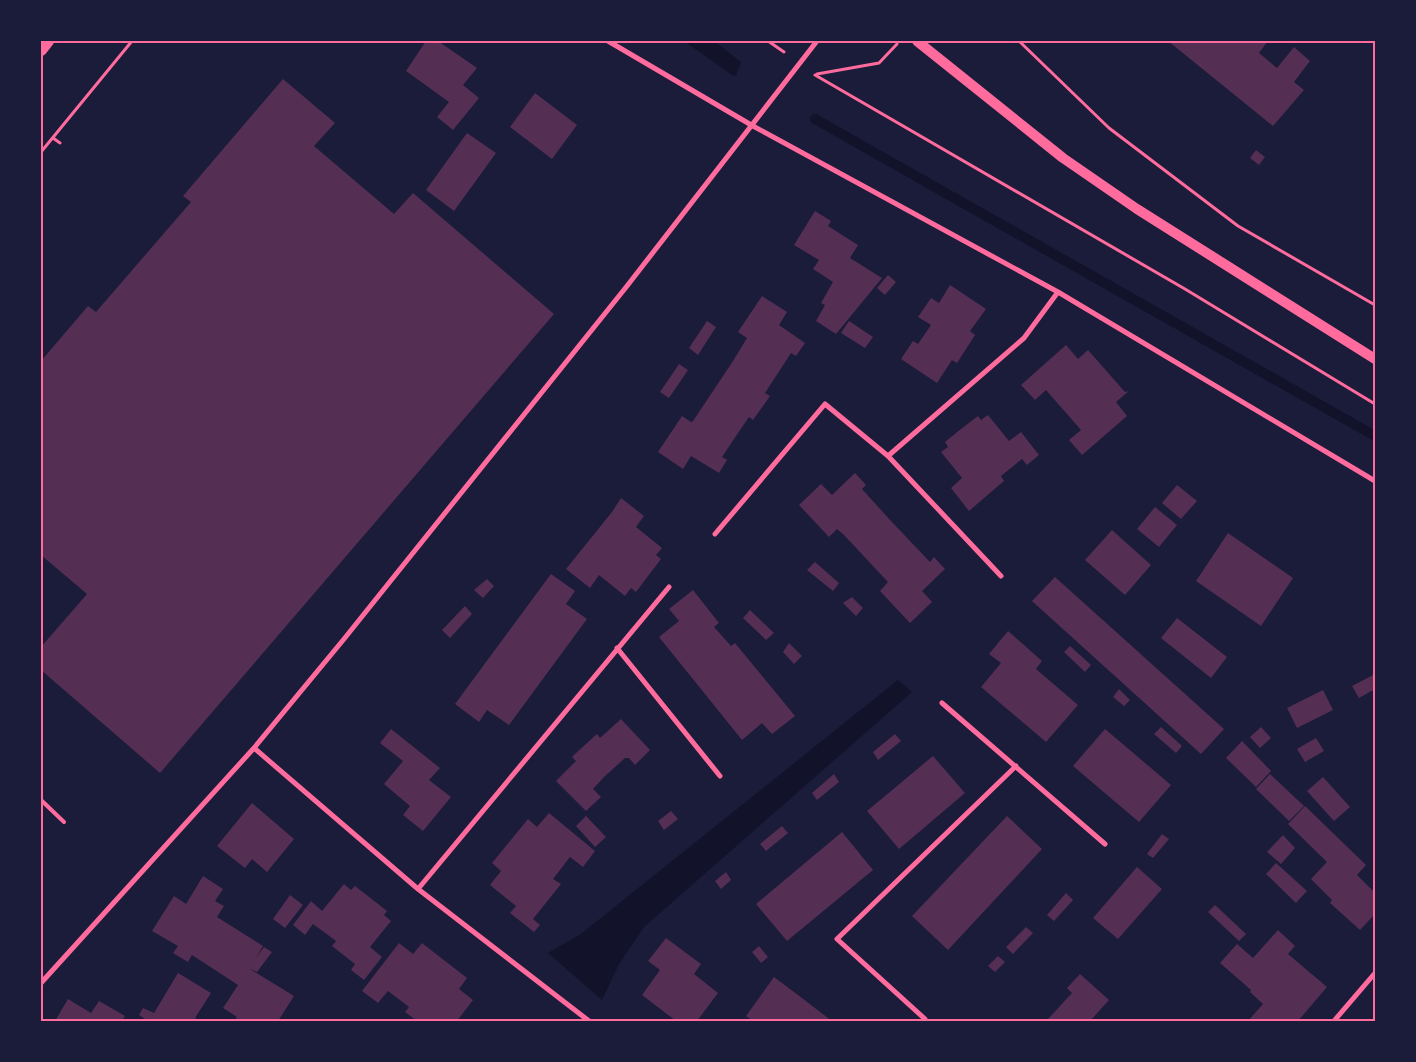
<svg xmlns="http://www.w3.org/2000/svg" width="1416" height="1062" font-family="Signika,sans-serif">
  <style>
    .water { fill: #12122b }
    .lines { fill: none; stroke-linecap: round; stroke-linejoin: round }
    .stream { stroke: #12122b; stroke-width: 10 }
    .building { fill: #542f53 }
    .path { stroke: #ff6b9d; stroke-width: 3 }
    .service { stroke: #ff6b9d; stroke-width: 4 }
    .minor { stroke: #ff6b9d; stroke-width: 5 }
    .secondary { stroke: #ff6b9d; stroke-width: 10 }
    .primary { stroke: #ff6b9d; stroke-width: 12 }
    .neatline { fill: none; stroke: #ff6b9d; stroke-width: 2 }
  </style>
  <rect width="100%" height="100%" fill="#1b1b3a"/>
  <path class="water" d="M684,41H714L741,62L736,76L732,75Z
    M898,680L912,692L644,927L619,964L602,1000L548,953L581,934Z"/>
  <g class="lines">
    <path class="stream" d="M815,119L1375,436"/>
  </g>
  <path class="building" d="M426,41H438L477,68L463,85L479,98L453,130L437,117L449,102L406,71Z
    M1168,41H1268L1259,53L1277,68L1294,47L1310,61L1294,82L1304,90L1273,126Z
    M283,79L335,123L314,146L394,214L413,193L554,314L160,773L41,670V647L87,594L41,555V361L88,306L96,312L191,202L183,196Z
    M535,93L577,125L552,159L510,127Z
    M467,133L496,153L454,211L426,190Z
    M1256,150L1265,157L1259,165L1250,158Z
    M815,211L831,221L828,226L858,245L850,258L882,278L836,334L816,321L825,305L821,303L833,282L813,269L819,260L794,245Z
    M888,275L896,282L885,295L877,288Z
    M950,285L986,309L970,331L975,335L957,363L952,360L937,383L901,359L913,341L918,344L931,325L918,317L931,298L939,303Z
    M762,296L787,312L779,325L805,343L796,356L791,353L765,393L770,396L768,399L753,420L749,417L736,436L722,457L727,460L719,473L691,456L683,469L658,452L682,416L691,422L693,421L733,361L747,338L738,332Z
    M707,321L716,327L698,355L689,348Z
    M849,321L873,337L865,348L841,333Z
    M1066,345L1078,359L1088,350L1125,392L1129,391L1116,402L1127,416L1082,455L1069,440L1081,430L1046,390L1035,400L1021,385Z
    M679,364L688,370L669,398L660,392Z
    M988,415L1009,441L1021,432L1039,455L1027,465L1022,459L1001,476L1004,481L969,511L951,488L962,478L941,452L948,447L945,442L961,429L978,416L981,420Z
    M855,473L866,485L862,489L891,521L930,562L934,557L945,569L922,591L932,602L910,623L880,591L888,582L844,535L837,529L829,537L799,505L821,484L832,495Z
    M1177,485L1197,501L1181,519L1162,503Z
    M621,498L644,516L636,527L662,548L656,555L661,559L636,592L631,588L625,596L599,575L590,588L566,569L612,512Z
    M1155,507L1177,525L1159,547L1137,529Z
    M1112,530L1151,565L1125,595L1085,560Z
    M1228,533L1293,578L1261,626L1196,581Z
    M815,562L839,583L833,591L807,570Z
    M551,574L575,591L566,604L587,619L509,725L487,710L479,722L455,704Z
    M1055,577L1224,729L1201,754L1032,601Z
    M487,579L494,586L483,598L474,590Z
    M693,590L719,623L714,627L731,646L735,643L795,716L772,734L762,723L742,740L659,637L679,621L669,609Z
    M852,597L863,608L856,616L843,603Z
    M465,606L472,614L450,638L442,630Z
    M750,610L774,633L766,640L743,618Z
    M1177,618L1227,657L1211,678L1161,638Z
    M1008,631L1042,661L1036,669L1078,705L1046,742L981,687L1001,663L989,654Z
    M789,643L802,656L794,664L783,652Z
    M1070,646L1091,665L1085,672L1064,652Z
    M1375,674V689L1359,698L1352,686Z
    M1119,689L1130,700L1124,706L1113,697Z
    M1323,690L1333,710L1297,728L1287,708Z
    M621,719L650,750L635,765L629,758H625L604,777L593,789L601,797L586,811L556,781L576,761L572,757L576,753L597,734L600,738Z
    M1161,727L1182,746L1176,753L1154,734Z
    M1261,727L1271,738L1260,748L1250,737Z
    M391,729L440,768L429,780L451,797L423,831L403,815L410,806L384,784L403,761L380,743Z
    M1105,729L1171,785L1139,822L1073,766Z
    M895,734L901,741L878,760L873,752Z
    M1316,738L1324,751L1305,762L1297,749Z
    M1242,741L1271,771L1256,787L1226,758Z
    M933,756L965,793L899,849L867,811Z
    M834,774L839,782L817,800L812,793Z
    M1270,774L1304,806L1289,821L1256,789Z
    M1323,777L1350,807L1334,821L1307,791Z
    M252,803L294,839L267,872L252,859L245,868L217,846Z
    M1305,806L1366,865L1357,875L1375,893V914L1360,930L1330,903L1332,900L1311,879L1327,862L1288,824Z
    M671,811L678,819L664,830L658,821Z
    M549,813L595,851L583,867L570,857L553,879L561,884L533,919L540,925L534,932L510,913L516,906L490,885L501,871L492,863L528,819L537,827Z
    M586,816L606,837L595,847L576,826Z
    M1007,816L1042,849L948,950L912,916Z
    M782,826L788,833L766,851L760,844Z
    M842,832L873,870L787,941L756,904Z
    M1162,834L1169,839L1153,858L1147,854Z
    M1283,835L1295,848L1281,864L1267,852Z
    M1276,863L1307,891L1296,903L1266,874Z
    M1137,867L1162,889L1118,939L1093,918Z
    M726,872L731,880L721,889L715,881Z
    M203,876L223,889L215,901L224,906L217,917L263,946L256,958L264,947L272,952L257,972L250,969L294,996L278,1021L235,1020L237,1017L223,1008L238,985L192,955L188,962L173,953L178,946L152,931L174,896L186,904Z
    M344,884L351,890L355,886L387,911L384,915L391,921L370,947L382,957L364,980L351,970L355,964L332,946L336,941L313,924L305,935L293,925L311,901L322,911Z
    M1066,893L1073,900L1054,921L1047,915Z
    M290,895L303,905L285,928L273,919Z
    M1215,905L1246,934L1239,941L1208,912Z
    M1026,927L1033,933L1013,954L1006,947Z
    M1278,930L1295,946L1288,954L1327,987L1298,1021H1248L1263,1004L1250,992L1251,990L1220,963L1237,944L1253,958Z
    M666,938L701,964L694,974L718,993L697,1021H676L642,995L660,970L648,961Z
    M399,943L413,954L422,943L467,978L459,989L473,1000L457,1021H417L405,1012L409,1007L388,991L378,1003L362,991Z
    M759,946L768,957L761,963L752,952Z
    M998,956L1005,962L995,972L988,966Z
    M178,973L211,993L195,1018L201,1021H148L139,1015L143,1008L154,1013Z
    M1080,974L1109,1000L1090,1021H1051L1048,1019L1072,993L1067,988Z
    M774,977L798,995L832,1021H753L746,1016Z
    M68,999L91,1013L99,1001L125,1016L122,1021H55Z"/>
  <g class="lines">
    <path class="path" d="M768,41L784,52
      M1019,41L1109,128L1238,226L1375,305
      M817,74L879,63L897,44
      M815,75L1185,289L1375,404
      M53,138L60,143
      M41,152L132,41"/>
    <path class="service" d="M41,800L64,822"/>
    <path class="minor" d="M608,41L753,126L1058,292L1375,481
      M888,456L1001,576
      M715,534L825,404L888,456L1024,338L1058,292
      M617,648L720,776
      M942,703L1105,844
      M254,748L418,889L589,1021
      M418,889L669,587
      M41,983L254,748L344,639L627,286L817,41
      M924,1021L925,1019L837,939L1016,766
      M1334,1021L1375,973"/>
    <path class="secondary" d="M917,41L1063,158L1137,209L1375,359"/>
    <path class="primary" d="M41,50L48,41"/>
  </g>
  <rect width="1416" height="1062" fill="none" stroke="#1b1b3a" stroke-width="85"/>
  <rect x="42" y="42" width="1332" height="978" class="neatline"/>
</svg>
